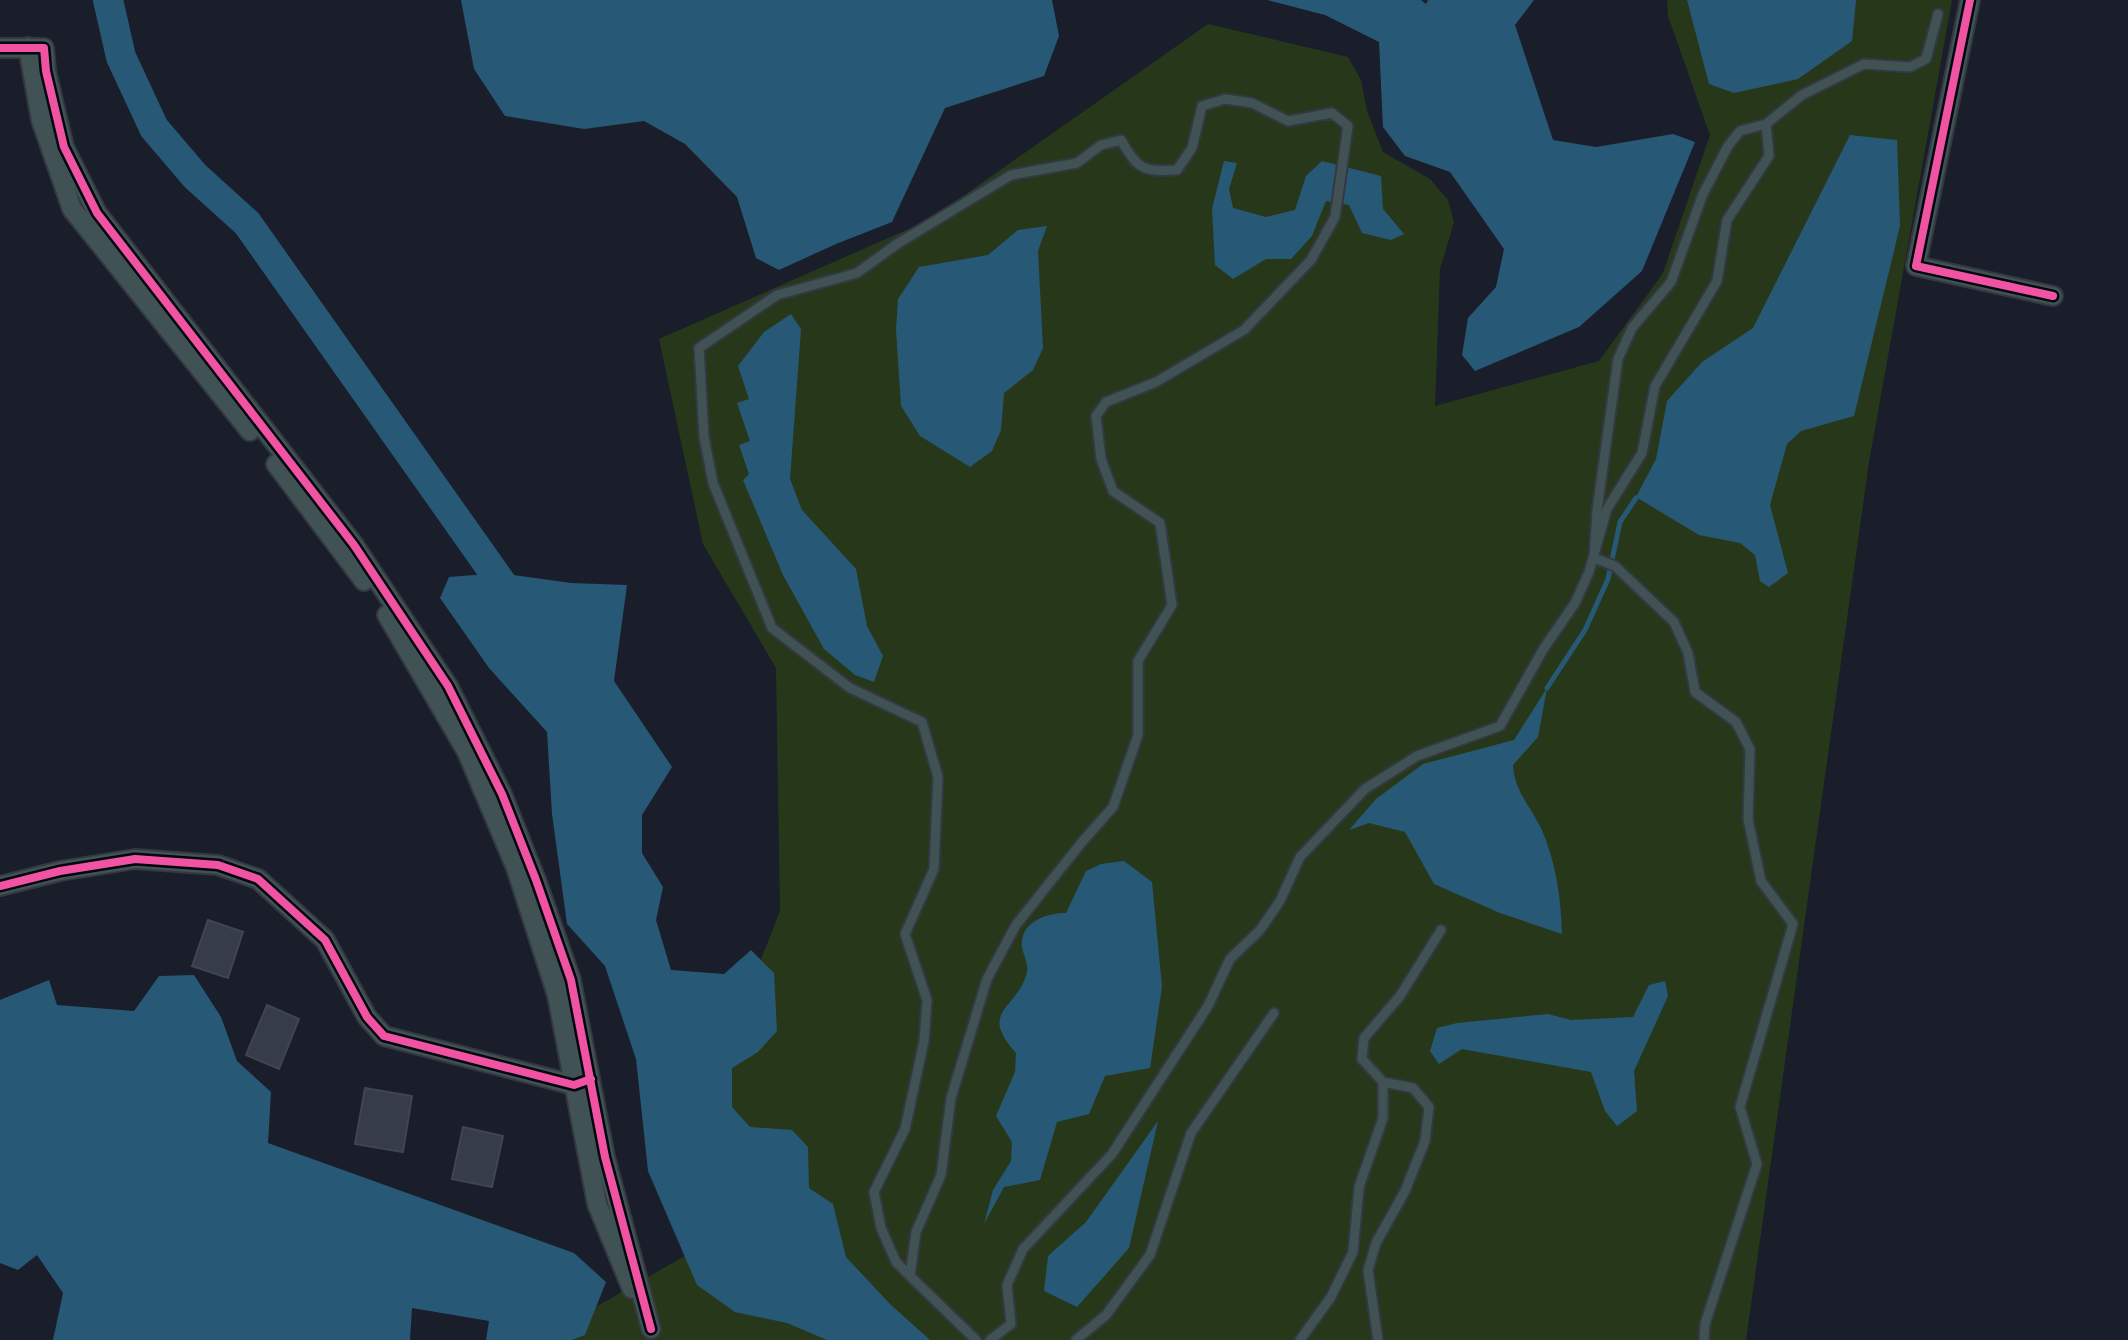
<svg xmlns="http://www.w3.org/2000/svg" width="2128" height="1340" font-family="'PT Sans Narrow',sans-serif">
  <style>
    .green { fill: #27381a }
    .water { fill: #275876 }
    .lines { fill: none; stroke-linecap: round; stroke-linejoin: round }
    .stream { stroke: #275876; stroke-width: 5 }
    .river { stroke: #275876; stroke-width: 30 }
    .building { fill: #373c49; stroke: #40454f; stroke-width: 2 }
    .lane-casing { stroke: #343842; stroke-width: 13 }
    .street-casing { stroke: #343842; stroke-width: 22 }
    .lane { stroke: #415254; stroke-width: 9 }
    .street { stroke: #415254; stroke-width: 18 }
    .cycleway-casing { stroke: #03060f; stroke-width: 13 }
    .cycleway { stroke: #f153a3; stroke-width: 8 }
  </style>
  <rect width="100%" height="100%" fill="#191e2a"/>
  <path class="green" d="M1667,0H1952L1869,462L1746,1340H538L697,1249L702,1110L780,911L776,668L703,544L659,339L929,220L1208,24L1348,57L1361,80L1367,111L1383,152L1430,179L1448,200L1454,222L1440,269L1435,406L1599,361L1663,273L1710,135L1668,16Z"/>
  <path class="water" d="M461,0H1052L1059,36L1044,76L945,108L892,222L836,244L779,270L756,258L737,197L685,144L644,121L584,129L505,116L474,69Z
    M1267,0H1421L1426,4L1428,0H1534L1515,25L1553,140L1596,147L1673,134L1695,142L1642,271L1579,327L1475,371L1462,355L1468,318L1496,287L1504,249L1450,172L1405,156L1383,127L1379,42L1325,15Z
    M1687,0H1856L1852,41L1798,79L1734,93L1709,84Z
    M1850,135L1897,140L1900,226L1854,416L1801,431L1787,444L1770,505L1788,573L1769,587L1760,581L1755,555L1740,543L1699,535L1636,497L1656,459L1667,401L1702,362L1753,328Z
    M1224,161L1237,163L1229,189L1233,208L1266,217L1295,210L1306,176L1322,161L1381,176L1383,209L1404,234L1391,240L1362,233L1349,205L1326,201L1312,236L1291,259H1266L1233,279L1215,265L1212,209Z
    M1047,226L1038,251L1043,348L1033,370L1004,393L1001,430L992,451L970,467L920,436L901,406L896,330L898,299L919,267L988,255L1018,230Z
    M791,314L801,329L790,479L802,510L856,569L867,626L883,656L874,682L855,675L824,649L783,575L743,480L749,474L739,445L750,441L737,403L749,399L738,366L764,332Z
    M500,573L571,583L627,585L614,681L672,767L642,815V853L663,887L656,920L671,970L724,974L751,950L774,973L777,1031L758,1052L732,1068V1107L750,1127L792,1130L808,1147L809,1188L833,1204L846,1257L890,1304L930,1340H827L787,1323L735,1312L697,1285L648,1171L636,1059L605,966L567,924L552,814L547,732L489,668L440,598L449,577Z
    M1547,688L1538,737L1513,765C1514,790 1530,806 1541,828C1556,862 1561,898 1562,934L1500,913L1434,884L1405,832L1369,823L1349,830L1376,799L1423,764L1514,740Z
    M1124,861L1152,882L1162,987L1150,1068L1105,1076L1089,1114L1057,1122L1040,1180L1004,1187L984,1224L993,1190L1011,1161L1012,1142L996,1116L1015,1072L1016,1053C977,1010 1018,1010 1027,972C1029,961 1020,951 1022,941C1024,920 1049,913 1066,913L1086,871L1101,864Z
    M194,975L221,1017L237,1061L271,1092L268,1143L574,1253L606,1282L585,1335L572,1340H486L489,1321L412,1308L410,1340H53L63,1293L37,1255L18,1270L0,1263V1000L49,980L57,1005L134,1011L159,976Z
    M1665,981L1668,996L1634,1071L1637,1111L1617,1126L1605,1111L1591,1072L1462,1049L1439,1064L1430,1051L1437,1028L1457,1023L1548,1014L1571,1020L1633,1017L1649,985Z
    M1158,1121L1129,1248L1077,1307L1044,1291L1048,1256L1086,1222Z"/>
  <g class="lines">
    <path class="stream" d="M1547,688L1585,630L1608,579L1620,522L1636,498"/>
    <path class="river" d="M108,0L121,57L154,128L195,176L247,223L517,605"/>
  </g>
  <path class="building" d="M208,920L243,932L228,978L192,966Z
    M267,1005L299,1019L279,1069L246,1055Z
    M365,1088L412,1096L403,1152L355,1144Z
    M463,1127L503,1136L492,1187L452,1179Z"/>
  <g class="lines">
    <g class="lane-casing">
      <path id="lane" d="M1225,99L1252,103L1288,121L1332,113L1348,126L1335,217L1311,260L1244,330L1156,382L1106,402L1096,416L1101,459L1113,491L1160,523L1172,605L1138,661V735L1113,807L1082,842L1016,925L987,979L951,1098L941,1175L916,1232L910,1276L896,1262L881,1228L874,1192L905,1129L924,1041L927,1000L905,934L934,869L938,777L922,722L850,688L772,628L713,483L704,437L699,348L777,295L857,273L897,244L1011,175L1077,163L1101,145L1121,140C1138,169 1142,172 1177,170L1192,148L1202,106Z
        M1766,124L1802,95L1864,64L1910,67L1926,59L1938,14
        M1594,558L1615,566L1674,622L1688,653L1695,692L1736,722L1750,749L1748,819L1761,881L1793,924L1740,1107L1757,1164L1705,1324L1704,1340
        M1383,1082L1362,1059L1364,1038L1400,996L1441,930
        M910,1276L976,1340
        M990,1340L1011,1324L1007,1285L1023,1249L1112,1154L1208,1006L1230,959L1260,930L1280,901L1300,857L1365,789L1417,756L1500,726L1544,648L1575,603L1589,572L1607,509L1642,453L1655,386L1717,281L1727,220L1769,156L1766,124L1740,131L1728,146L1703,194L1671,282L1632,328L1618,359L1597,510L1594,558
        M1076,1340L1106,1315L1150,1255L1191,1133L1274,1013
        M1300,1340L1331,1297L1353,1252L1359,1187L1383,1118V1082L1413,1088L1429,1107L1425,1141L1405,1191L1376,1243L1368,1270L1378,1340"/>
    </g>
    <g class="street-casing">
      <path id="street" d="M1970,0L1916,266L2053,296
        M28,47L41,120L72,209L250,431
        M0,48H44L46,71L64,147L97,213L354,545L448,686L502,794L536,880L571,980L605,1157L651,1329
        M276,464L364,581
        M387,615L467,752L516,868L557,995L597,1204L632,1289
        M0,886L60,871L135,859L218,865L258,879L325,940L367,1017L384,1036L574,1085L581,1082"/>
    </g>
    <use href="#lane" class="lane"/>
    <use href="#street" class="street"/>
    <g class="cycleway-casing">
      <path id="cycleway" d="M1970,0L1916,266L2053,296
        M0,48H44L46,71L64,147L97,213L354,545L448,686L502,794L536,880L571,980L605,1157L651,1329
        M0,886L60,871L135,859L218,865L258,879L325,940L367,1017L384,1036L574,1085L591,1079"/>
    </g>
    <use href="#cycleway" class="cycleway"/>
  </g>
</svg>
